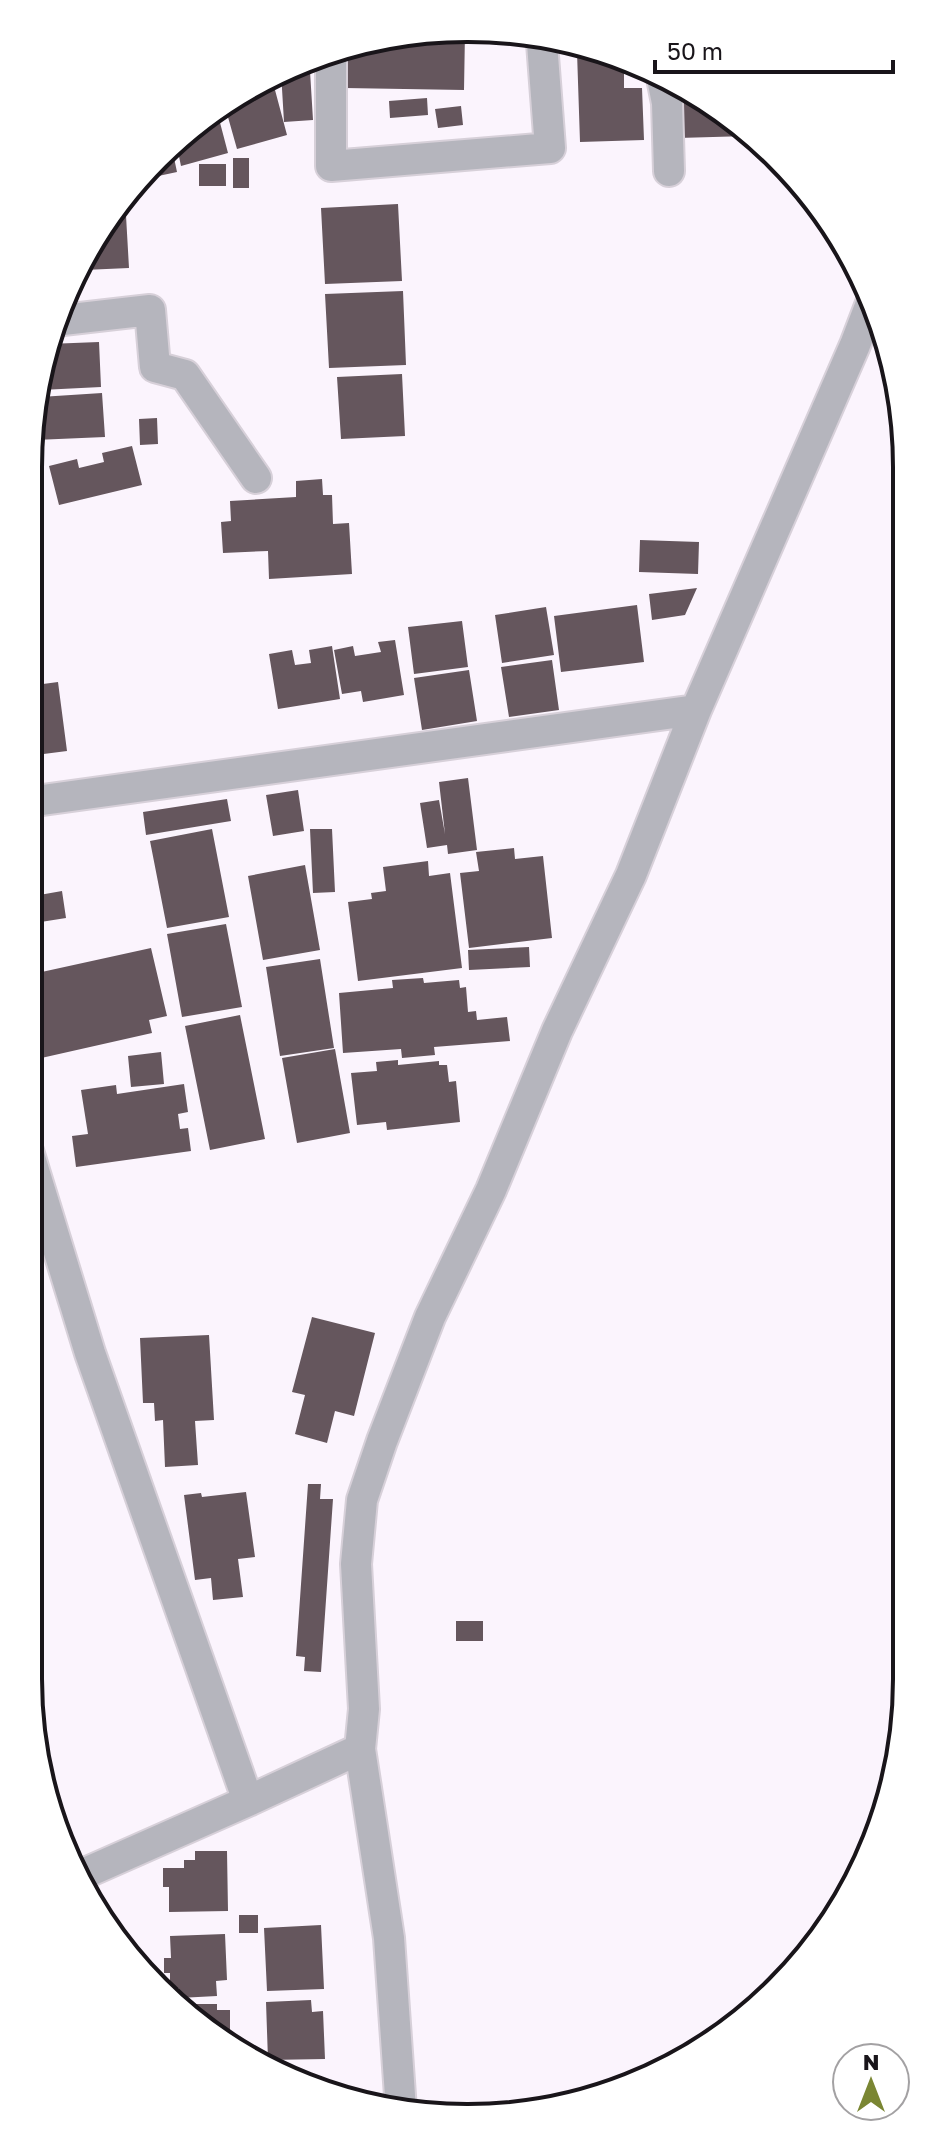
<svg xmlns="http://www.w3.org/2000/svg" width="935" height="2146" font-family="'Golos Text',sans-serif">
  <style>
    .building { fill: #65565d }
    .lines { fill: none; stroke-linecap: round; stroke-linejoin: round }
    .street-casing { stroke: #d7d0d9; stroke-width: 34 }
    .street { stroke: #b5b5bd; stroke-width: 30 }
    .rim { fill: none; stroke: #19151a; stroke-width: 4 }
  </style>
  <rect width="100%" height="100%" fill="#fbf4fd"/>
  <path class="building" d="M439,29L465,32L464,90L345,88L346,54Z
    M609,51L642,68H624V88H642L644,140L580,142L577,52Z
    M310,71L313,120L284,122L281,72Z
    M271,75L287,135L237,149L226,110Z
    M676,85L698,95V98H704L712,102L748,136L678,138Z
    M427,98L428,115L390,118L389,101Z
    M461,106L463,125L438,128L435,109Z
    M218,115L228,153L181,166L177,147Z
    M173,153L177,172L135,181L137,177L168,154Z
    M233,158H249V188H233Z
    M199,164H226V186H199Z
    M125,198L129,268L84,270Z
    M398,204L402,281L325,284L321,208Z
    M403,291L406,365L329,368L325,294Z
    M99,342L101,387L41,390L48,344Z
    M402,374L405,436L341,439L337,377Z
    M102,393L105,437L35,440V427L40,397Z
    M157,418L158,444L140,445L139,419Z
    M132,446L142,485L59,505L49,466L77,459L79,468L104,462L102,453Z
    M322,479L323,495H332L333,524L349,523L352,574L269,579L268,551L223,553L221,522L231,521L230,501L296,497V481Z
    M640,540L699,542L698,574L639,572Z
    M697,588L685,615L652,620L649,594Z
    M637,605L644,662L561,672L554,616Z
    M546,607L554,655L502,663L495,615Z
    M462,621L468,667L414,674L408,627Z
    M395,640L404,695L363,702L361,691L342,694L334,650L353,646L355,656L381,652L378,642Z
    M332,646L340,699L278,709L269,654L292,650L295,665L311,663L309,650Z
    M552,660L559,710L509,717L501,667Z
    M469,670L477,721L422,730L414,678Z
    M58,682L67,751L28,756V686Z
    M468,778L477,850L448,854L447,845L427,848L420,803L439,800L445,834L439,782Z
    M298,790L304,831L273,836L266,795Z
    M227,799L231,821L146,835L143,812Z
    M212,829L229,917L167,928L150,841Z
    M310,829H332L335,892L313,893Z
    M514,848L515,859L543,856L552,938L469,948L460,873L479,871L476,852Z
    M428,861L429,876L450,873L462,968L358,981L348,902L372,899L371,893L386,891L383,867Z
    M305,865L320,950L263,960L248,876Z
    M62,891L66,918L28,924V897Z
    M226,924L242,1007L182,1017L167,934Z
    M529,947L530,967L469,970L468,950Z
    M151,948L167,1016L149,1020L152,1033L28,1061V975Z
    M320,959L334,1048L280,1056L266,967Z
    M423,978L424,983L459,980L460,988L466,987L468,1012L476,1011L477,1020L507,1017L510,1041L434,1047L435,1055L402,1058L401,1049L343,1053L339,993L393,988L392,980Z
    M240,1015L265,1139L210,1150L185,1026Z
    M335,1049L350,1133L297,1143L282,1058Z
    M161,1052L164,1084L131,1087L128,1056Z
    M398,1060V1065L439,1061V1065H447L449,1082L456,1081L460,1122L387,1130L386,1122L357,1125L351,1073L377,1071L376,1062Z
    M184,1084L188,1112L178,1114L180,1129L188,1128L191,1151L76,1167L72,1136L88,1134L81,1090L116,1085L117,1094Z
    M312,1317L375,1333L354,1416L335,1411L327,1443L295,1434L305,1395L292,1392Z
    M209,1335L214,1420L195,1421L198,1465L165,1467L163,1420L155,1421L154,1403H143L140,1338Z
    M308,1484H321L320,1499H333L321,1672L304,1671L305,1657L296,1656Z
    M246,1492L255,1557L238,1559L243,1597L213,1600L211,1578L195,1580L184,1495L201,1493L202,1497Z
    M456,1621H483V1641H456Z
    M195,1851H227L228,1911L169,1912V1887H163V1868H184V1860H195Z
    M239,1915H258V1933H239Z
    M321,1925L324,1989L267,1991L264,1928Z
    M225,1934L227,1980L216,1981L217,1996L179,1998V1988H170V1973H164V1958H171L170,1936Z
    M311,2000L312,2012L323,2011L325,2059L268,2060L266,2002Z
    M181,2004H217V2010H230V2045Z
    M294,2076H322V2087L294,2077Z"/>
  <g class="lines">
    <g class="street-casing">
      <path id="street" d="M331,58V166L550,148L542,43
        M662,78L667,103L669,171
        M54,321L150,310L155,367L185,375L256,478
        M28,802L696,710
        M28,1151L90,1353L248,1801
        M360,1749L389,1938L401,2110
        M83,1874L248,1801L360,1749L364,1709L356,1564L362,1500L382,1441L430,1317L491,1190L557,1031L631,875L696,710L855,345L873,298"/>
    </g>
    <use href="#street" class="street"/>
  </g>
  <path d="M0 0H935V2146H0ZM467 42H468A425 425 0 0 1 893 467V1679A425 425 0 0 1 468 2104H467A425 425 0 0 1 42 1679V467A425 425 0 0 1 467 42Z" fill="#fff" fill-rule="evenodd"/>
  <path class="rim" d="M467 42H468A425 425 0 0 1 893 467V1679A425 425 0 0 1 468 2104H467A425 425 0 0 1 42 1679V467A425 425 0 0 1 467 42Z"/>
  <g transform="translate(871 2082)"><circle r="38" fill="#ffffff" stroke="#a3a1a3" stroke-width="2"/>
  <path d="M0-6L14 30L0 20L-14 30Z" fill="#7a8633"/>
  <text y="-12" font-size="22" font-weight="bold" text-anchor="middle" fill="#19151a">N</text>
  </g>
  <path d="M655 60v12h238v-12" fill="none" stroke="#19151a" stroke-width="4"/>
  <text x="667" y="60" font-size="24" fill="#19151a" stroke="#ffffff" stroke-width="6" paint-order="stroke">50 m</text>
</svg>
